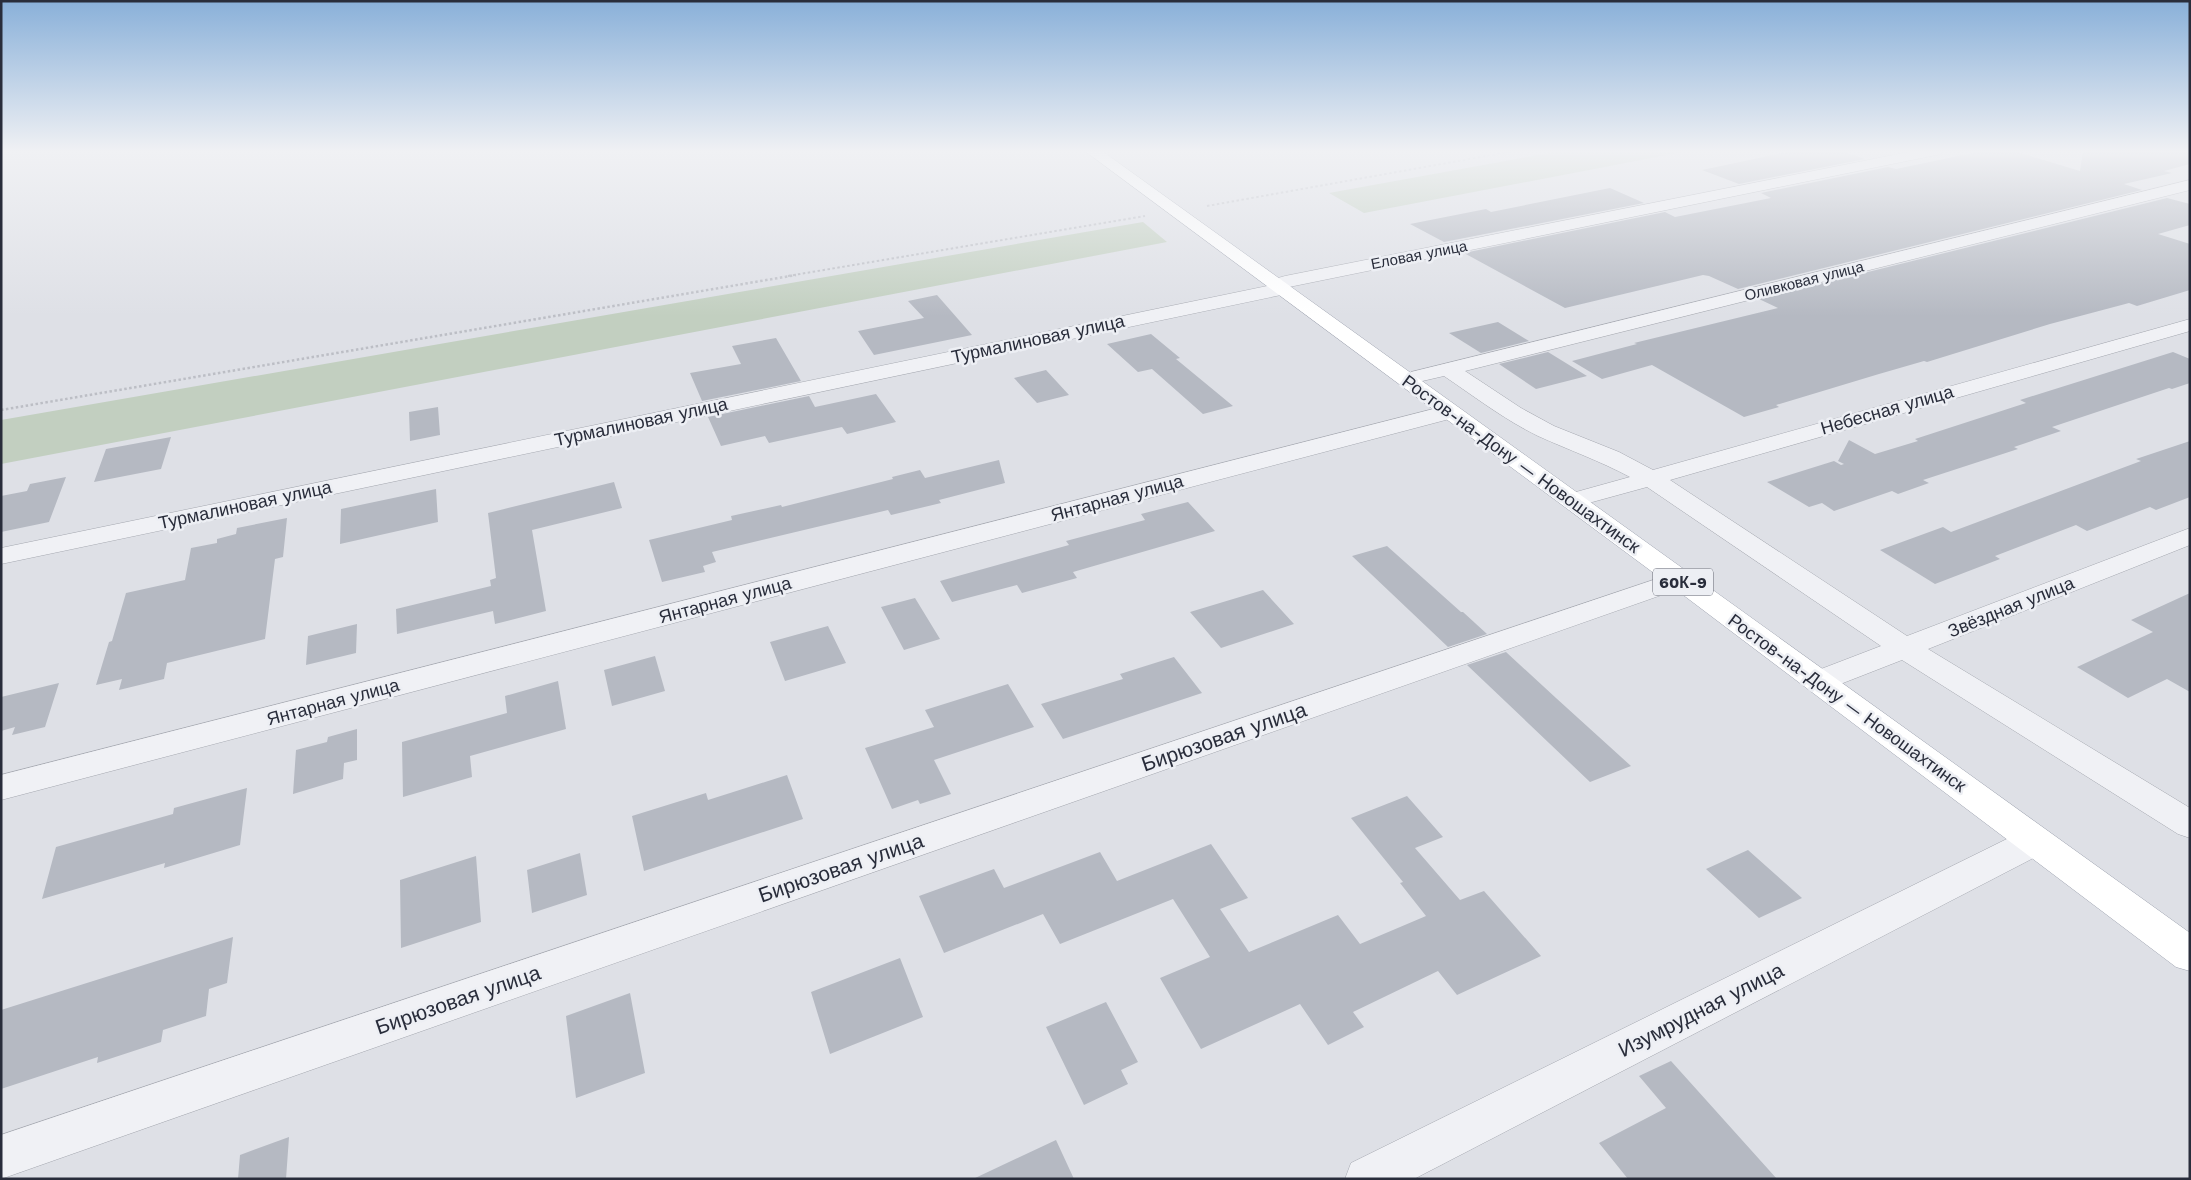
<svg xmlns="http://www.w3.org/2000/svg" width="2191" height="1180" font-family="'Work Sans',sans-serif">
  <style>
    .green { fill: #c2cfc0 }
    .building { fill: #b5b9c2 }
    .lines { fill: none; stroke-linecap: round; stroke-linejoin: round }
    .street-casing { stroke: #a4a7af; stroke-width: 1 }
    .primary-casing { stroke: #9ea3b0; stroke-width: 1 }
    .path-far1 { stroke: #bcbec5; stroke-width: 2; stroke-dasharray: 2.5 2.5; stroke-linecap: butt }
    .path { stroke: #bcbec5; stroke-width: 2.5; stroke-dasharray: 2.5 2.5; stroke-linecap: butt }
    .street { fill: #f0f1f5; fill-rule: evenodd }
    .primary { fill: #fff; fill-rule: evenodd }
    .labels { text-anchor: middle; stroke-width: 5; stroke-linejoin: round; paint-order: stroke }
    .far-street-label { font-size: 15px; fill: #292d3b; stroke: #edeff4 }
    .shield { fill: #edeff4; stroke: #646772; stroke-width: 1 }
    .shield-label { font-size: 16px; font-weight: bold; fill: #292d3b }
    .street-label { font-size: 18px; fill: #292d3b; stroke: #edeff4 }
    .near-street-label { font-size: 21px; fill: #292d3b; stroke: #edeff4 }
  </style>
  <rect width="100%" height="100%" fill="#dee0e6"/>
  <path class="green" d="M1560,151H1688L1364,213L1329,193Z
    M1143,222L1167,242L1,464V420Z"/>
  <path class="building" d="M1792,151H1842L1865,159L1739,184L1702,170Z
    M1982,151H2014L2080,171L2083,151H2190V164L2164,171L2172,173L2124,184L2142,190L1738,289L1709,276L1703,275L1565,308L1464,253L1665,212L1675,217L1771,198L1761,193L1888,167L1896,169Z
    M1610,188L1644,203L1444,242L1410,224L1486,209L1491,212Z
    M2167,198L2190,204V225L2158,234L2190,244V290L2137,306L2129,303L2050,324L1927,362L1924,361L1879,374L1776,405L1779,407L1744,417L1652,365L1602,379L1572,361L1637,344L1634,343L1778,308L1759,299Z
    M937,295L972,335L874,355L858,331L924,318L908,301Z
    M1498,322L1529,341L1481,353L1449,333Z
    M1151,334L1180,358L1176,359L1233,406L1203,414L1152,369L1138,372L1107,344Z
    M776,338L801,381L702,401L690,373L741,364L732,346Z
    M1548,352L1587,376L1536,389L1499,364Z
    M2173,352L2190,359V383L2172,389L2169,388L2052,427L2061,431L2014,447L2018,449L1923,480L1929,483L1898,494L1892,491L1834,511L1822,503L1809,507L1767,482L1834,461L1841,465L1844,464L1838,461L1849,440L1875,454L1918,441L1915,439L2026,403L2020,400Z
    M1046,370L1069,395L1037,403L1014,378Z
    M876,394L896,422L847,434L842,427L769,443L765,436L721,446L708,417L809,396L815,407Z
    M438,407L440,435L410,441L409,412Z
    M171,437L161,469L94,482L106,449Z
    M2190,441V497L2156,510L2150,507L2087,531L2076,525L1995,556L2000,559L1935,584L1880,550L1943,527L1951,532L2141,461L2136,459Z
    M999,460L1005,483L939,500L941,503L891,515L888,510L712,552L716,562L703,566L705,572L662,582L649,540L732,520L731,516L781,505L782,507L893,479L892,477L920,470L925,478Z
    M66,477L49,522L1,532V496L27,491L30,484Z
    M614,482L622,508L532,530L546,611L495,624L493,611L397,634L396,609L491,586L490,580L496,578L488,513Z
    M436,489L438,522L340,544L341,509Z
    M1188,502L1215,531L1073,572L1077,578L1022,593L1017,585L952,602L940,581L1069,545L1066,541L1145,520L1141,514Z
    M287,518L283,557L275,559L265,639L167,663L164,679L119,690L122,679L96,685L109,642L112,641L126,593L185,580L191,548L217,543V539L236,534L237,528Z
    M1387,546L1461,612H1463L1487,634L1448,647L1352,556Z
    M1263,590L1294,624L1221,648L1190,612Z
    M2190,593V692L2167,679L2128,698L2077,667L2153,632L2131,620Z
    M915,598L940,639L904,650L881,607Z
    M357,624L356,653L306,665L308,636Z
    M828,626L846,663L785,681L770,642Z
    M1506,652L1556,698L1631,766L1590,782L1467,665Z
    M655,656L665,691L612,706L604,670Z
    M1174,657L1202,693L1063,739L1041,704L1123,679L1120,674Z
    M558,681L566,729L470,756L472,777L403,797L402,742L507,713L505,696Z
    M59,683L45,727L12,735L15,727L1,731V697Z
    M1008,684L1034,727L934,760L951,794L920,804L918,800L892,809L865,748L934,727L925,710Z
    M357,729V760L344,763L343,779L293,794L296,750L327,742L328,737Z
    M787,775L803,819L644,871L632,816L706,793L708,800Z
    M247,788L240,845L164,868L165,863L42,899L56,847L173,814L174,808Z
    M1407,796L1443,837L1415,848L1460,900L1484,891L1541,956L1457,995L1438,971L1353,1012L1364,1027L1328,1045L1300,1004L1201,1049L1160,978L1210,957L1173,899L1060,944L1043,914L944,953L919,896L994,869L1004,888L1100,852L1117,881L1211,844L1248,898L1220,909L1249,952L1338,915L1360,944L1426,916L1400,883L1403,882L1351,818Z
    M1748,850L1802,898L1759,918L1706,869Z
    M580,853L587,895L532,913L527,870Z
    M476,856L481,922L401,948L400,880Z
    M233,937L227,983L209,989L206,1016L163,1030L161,1042L97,1063L98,1057L1,1089V1010Z
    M900,958L923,1017L830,1054L811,992Z
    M630,993L645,1073L576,1098L566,1016Z
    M1106,1002L1138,1062L1121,1070L1128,1084L1084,1105L1046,1027Z
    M1671,1061L1777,1179H1628L1599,1143L1666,1108L1639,1076Z
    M289,1137L286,1179H238L240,1155Z
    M1056,1140L1074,1179H973Z"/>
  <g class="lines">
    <g class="street-casing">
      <path id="street" d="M1914,151H1943L1941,154L1936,155L1289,287L1290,289L1288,293L1281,295L1,564V548L1277,284L1276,282L1278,278L1285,276Z
        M2190,180V190L1465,371L1521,408L1554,426L1619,452L1653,470L2190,319V331L1670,480L1907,636L2190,528V545L1928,649L2190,808V838L2178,834L1902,660L1843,683L1832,686L1821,683L1817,676L1821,669L1881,646L1647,487L1585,504L1576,502L1573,497L1576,492L1630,477C1600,461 1569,450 1538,436C1505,420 1475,397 1444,376L1418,382L1411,380L1407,376L1411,372Z
        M1449,405L1457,407L1460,412L1457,417L1,800V775Z
        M1680,571L1690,573L1694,579L1690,585L1,1179V1135Z
        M2035,827L2047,831L2052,841L2047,851L1414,1179H1345L1351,1163L2023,831Z"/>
    </g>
    <g class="primary-casing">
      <path id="primary" d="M1085,151H1102L2190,933V971L2176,967L1670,585Z"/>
    </g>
    <path class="path-far1" d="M1207,206L1514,151
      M788,276L1145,216"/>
    <path class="path" d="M1,410L796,275"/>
    <use href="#street" class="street"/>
    <use href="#primary" class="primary"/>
  </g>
  <linearGradient id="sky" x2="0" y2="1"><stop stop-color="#89b0d9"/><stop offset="0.48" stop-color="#f0f1f4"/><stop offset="1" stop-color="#f0f1f4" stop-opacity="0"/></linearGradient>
  <rect width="2191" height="316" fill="url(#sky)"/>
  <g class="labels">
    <g class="far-street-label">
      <text transform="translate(1419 255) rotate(-11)" y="5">Еловая улица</text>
      <text transform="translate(1804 281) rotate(-14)" y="5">Оливковая улица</text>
    </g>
    <rect class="shield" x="1653" y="568.5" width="60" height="27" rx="4"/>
    <g class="shield-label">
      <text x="1683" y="588">60К-9</text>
    </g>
    <g class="street-label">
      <text transform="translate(1038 339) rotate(-12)" y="6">Турмалиновая улица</text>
      <text transform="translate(1887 410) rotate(-16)" y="6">Небесная улица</text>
      <text transform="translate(641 422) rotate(-12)" y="6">Турмалиновая улица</text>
      <text transform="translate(1521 464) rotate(36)" y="6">Ростов-на-Дону — Новошахтинск</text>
      <text transform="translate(1117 498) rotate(-15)" y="6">Янтарная улица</text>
      <text transform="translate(245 505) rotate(-12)" y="6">Турмалиновая улица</text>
      <text transform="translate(725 600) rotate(-15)" y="6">Янтарная улица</text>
      <text transform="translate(2011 607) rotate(-22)" y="6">Звёздная улица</text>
      <text transform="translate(333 702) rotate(-15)" y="6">Янтарная улица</text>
      <text transform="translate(1847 703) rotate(36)" y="6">Ростов-на-Дону — Новошахтинск</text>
    </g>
    <g class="near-street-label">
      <text transform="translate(1224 737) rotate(-19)" y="7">Бирюзовая улица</text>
      <text transform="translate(841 868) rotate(-19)" y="7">Бирюзовая улица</text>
      <text transform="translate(458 1000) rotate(-19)" y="7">Бирюзовая улица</text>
      <text transform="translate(1701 1010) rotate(-27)" y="7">Изумрудная улица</text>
    </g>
  </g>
  <rect width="2191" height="1180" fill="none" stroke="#292d3b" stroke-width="5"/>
</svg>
